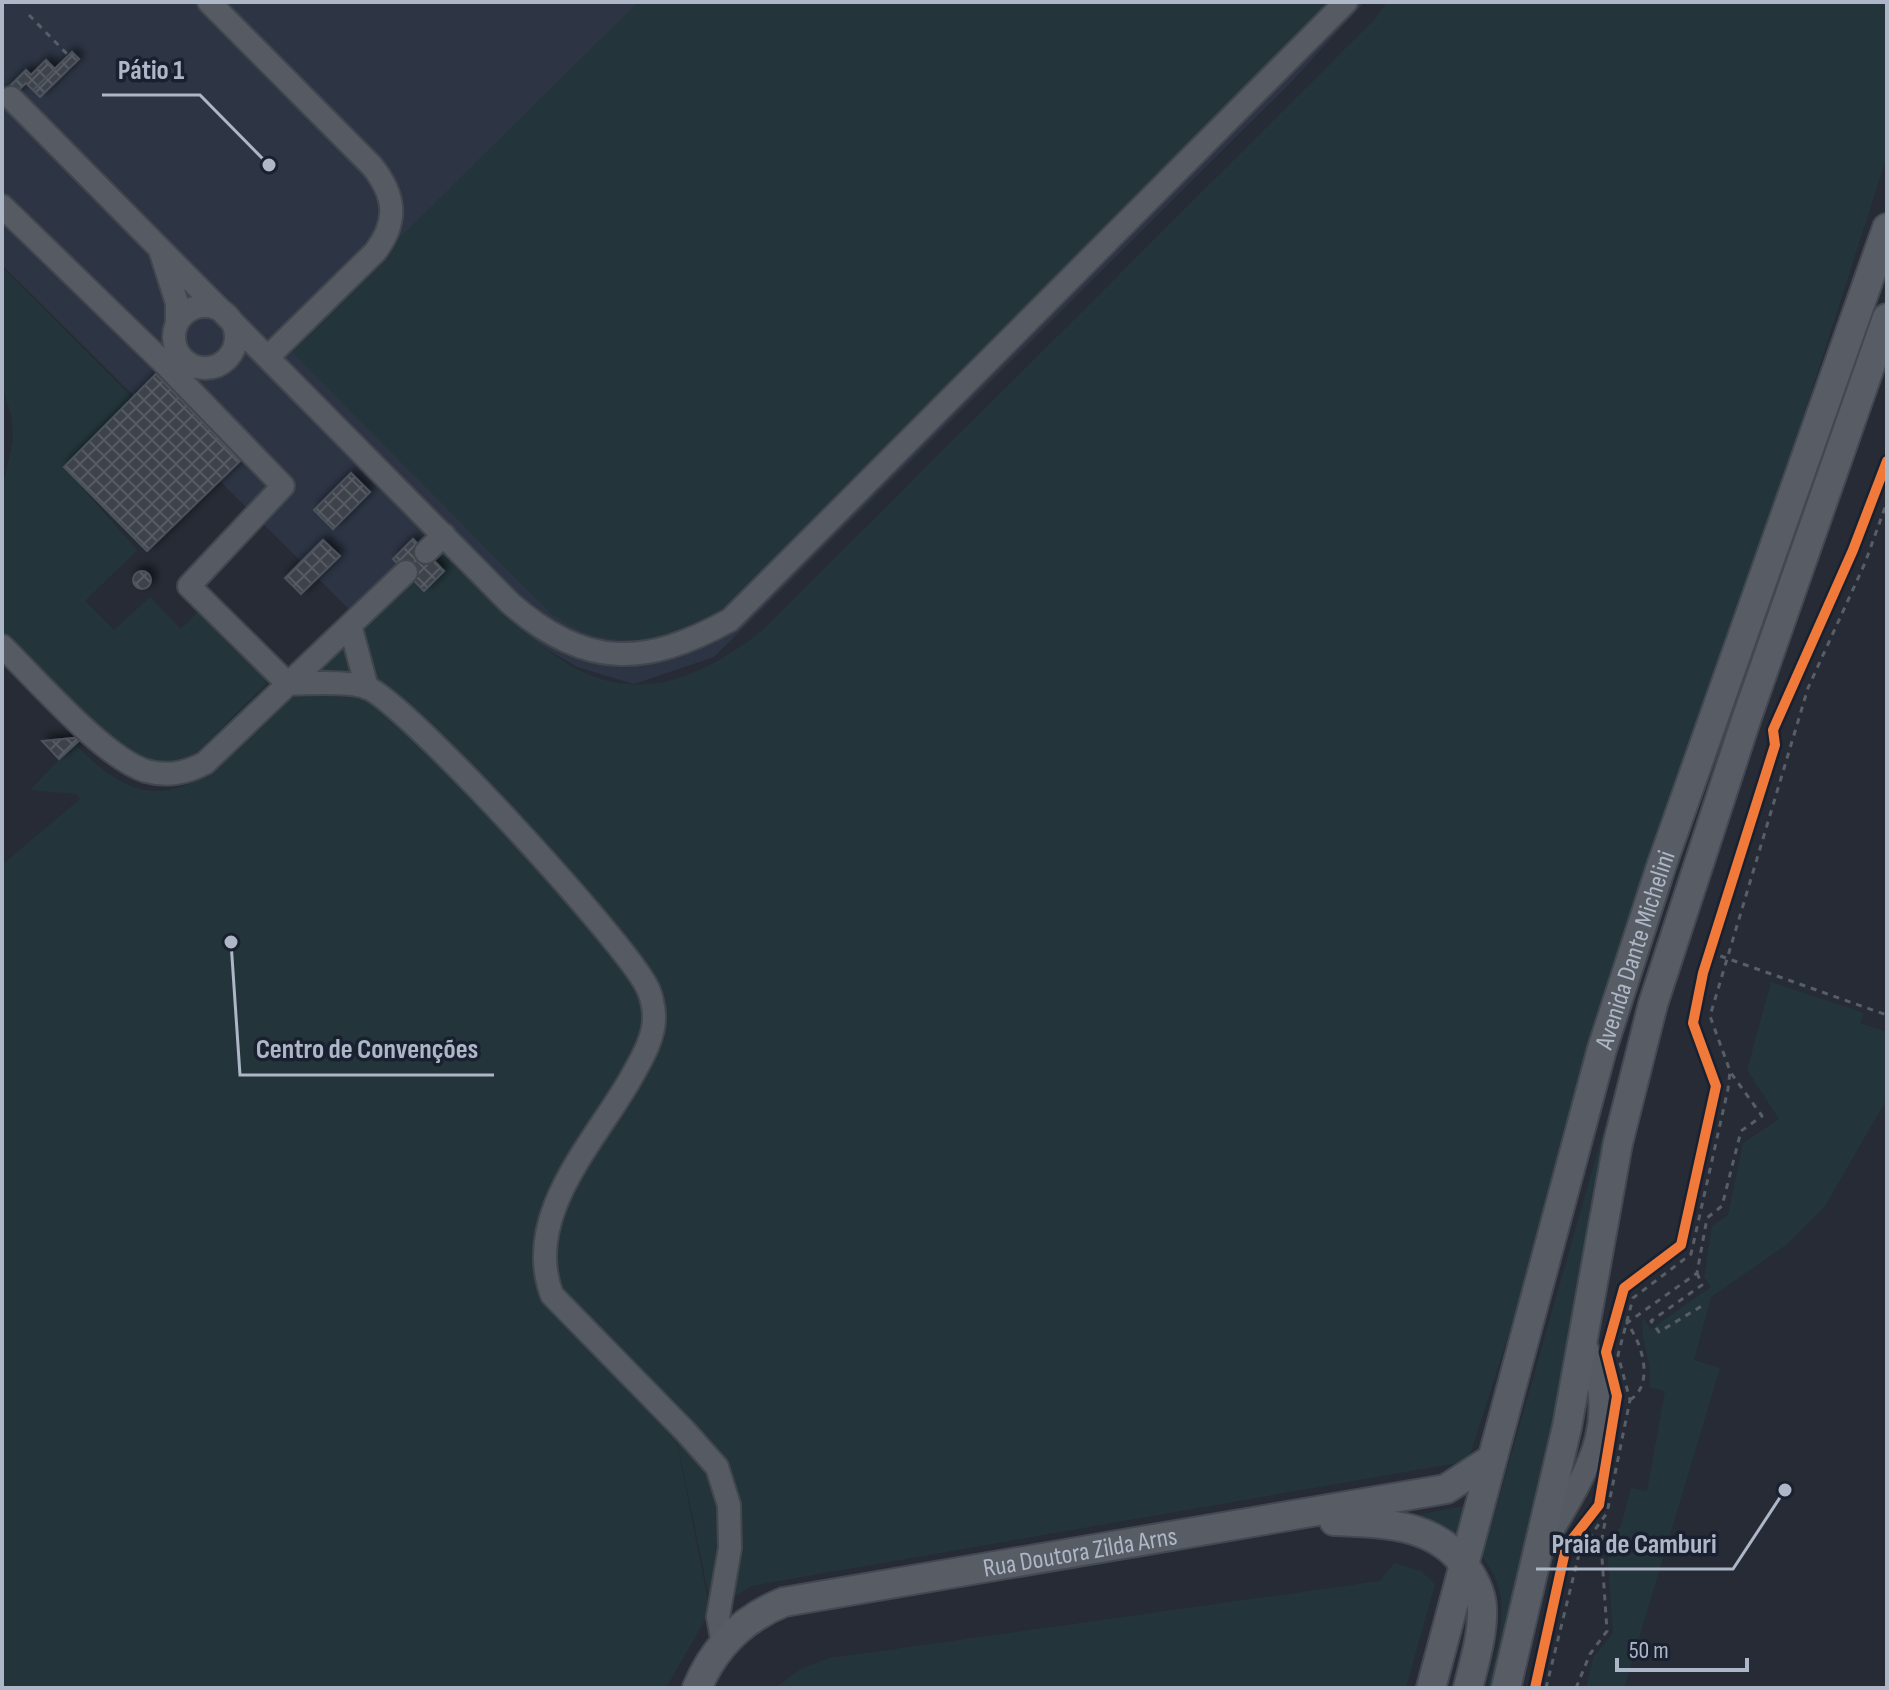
<svg xmlns="http://www.w3.org/2000/svg" width="1889" height="1690" font-family="'Sofia Sans Condensed',sans-serif">
  <style>
    .airport { fill: #2d3545 }
    .green { fill: #23353b }
    .building { fill: url(#building-cross-hatch); stroke: #4d535d; stroke-width: 2; filter: url(#shadow) }
    .lines { fill: none; stroke-linecap: round; stroke-linejoin: round }
    .minor-casing { stroke: #42464d; stroke-width: 26 }
    .major-casing { stroke: #434852; stroke-width: 32 }
    .path { stroke: #585e66; stroke-width: 3; stroke-dasharray: 6 6; stroke-linecap: butt }
    .minor { stroke: #565a63; stroke-width: 22 }
    .major { stroke: #585d65; stroke-width: 28 }
    .cycleway-casing { stroke: #192130; stroke-width: 15 }
    .cycleway { stroke: #f17a3a; stroke-width: 10 }
    .labels { text-anchor: middle; stroke-width: 7; stroke-linejoin: round; paint-order: stroke }
    .street-label { font-size: 26px; fill: #aeb7c7; stroke: #192130 }
    .leader { fill: none; stroke: #aeb7c7; stroke-width: 3 }
    .callout-dot { fill: #aeb7c7; stroke: #192130; stroke-width: 3 }
    .callout-label { font-size: 28px; text-anchor: middle; font-weight: bold; fill: #aeb7c7; stroke: #192130; stroke-width: 7; stroke-linejoin: round; paint-order: stroke }
  </style>
  <defs>
    <pattern id="building-cross-hatch" width="8" height="8" patternUnits="userSpaceOnUse" patternTransform="scale(2)"><rect width="8" height="8" fill="#3d424b"/><path d="M0 0l8 8M0 8l8-8" fill="none" stroke="#565b63"/></pattern>
    <filter id="shadow"><feDropShadow dx="4.5" dy="-4.5" stdDeviation="4" flood-color="#0009"/></filter>
  </defs>
  <rect width="100%" height="100%" fill="#262b35"/>
  <path class="airport" d="M2,2H1365L1292,81L714,657L634,684L577,667L530,639L384,644L2,265Z"/>
  <path class="green" d="M638,2H1331L743,592C700,631 647,651 589,634C576,630 563,620 551,614L288,348Z
    M1387,2H1887V156L1468,1461L751,1586L712,1611L664,1378L710,1611L666,1688H2V865L80,799L76,794L30,790L59,760L42,741L59,759L75,744C120,790 156,809 214,770L415,581L425,590L444,571L435,562L444,554C551,660 618,745 764,629L1376,18Z
    M2,267L133,398L64,467L137,550L85,601L114,630L150,597L181,629L201,609L265,674V685L198,751L179,763L136,764L2,638V488L13,441L12,418L2,385Z
    M1771,982L1864,1013L1860,1023L1887,1032V1099L1825,1206L1786,1245L1711,1297L1694,1360L1720,1368L1624,1688H1586L1593,1658L1613,1633L1607,1545L1621,1526L1631,1488L1647,1491L1665,1391L1649,1387C1655,1364 1639,1342 1643,1318L1651,1329L1711,1287L1704,1277L1712,1226L1728,1215L1743,1143L1779,1119L1747,1070Z
    M1634,1024L1500,1688H1487C1498,1642 1516,1597 1482,1557Z
    M1465,1506L1457,1543L1405,1517Z
    M1394,1563L1421,1571L1435,1584L1406,1688H775L802,1668L830,1658L1380,1581Z"/>
  <path class="building" d="M72,52L79,59L40,97L33,90Z
    M46,60L55,69L33,90L26,83L5,103L2,94L26,70L31,75Z
    M156,374L240,461L147,551L64,467Z
    M351,473L370,492L333,529L314,510Z
    M413,539L444,571L424,591L393,559Z
    M323,540L340,556L301,594L285,578Z
    M133 580a9 9 0 1 1 18 0a9 9 0 1 1-18 0Z
    M83,737L59,759L42,741Z"/>
  <g class="lines">
    <g class="minor-casing">
      <path id="minor" d="M209,2L372,166C395,195 399,221 375,252L269,356
        M11,98L510,603C585,669 645,667 730,620L1346,2
        M2,206L167,366L283,486L189,586L288,684C308,683 348,681 366,687C405,701 626,943 647,987C651,994 654,1008 654,1016C655,1037 641,1060 631,1078C594,1143 522,1216 552,1295L685,1431L717,1467L729,1505L730,1548L718,1617L723,1644
        M161,253L177,303V321
        M174 337a31 31 0 1 1 62 0a31 31 0 1 1-62 0Z
        M426,552L444,535
        M350,625L367,688
        M2,646C36,679 104,758 146,771C168,777 186,773 205,763L406,572
        M1546,1541C1586,1473 1624,1419 1583,1341"/>
    </g>
    <g class="major-casing">
      <g id="major">
        <path d="M1334,1521C1383,1523 1438,1523 1467,1569C1475,1581 1482,1594 1482,1609C1483,1635 1474,1663 1468,1688"/>
        <path id="s1" d="M697,1688C714,1647 744,1618 784,1602L1446,1489L1492,1459"/>
        <path id="s2" d="M1431,1688L1602,1049L1661,867L1887,228"/>
        <path d="M1506,1688L1567,1427L1618,1143L1653,1004L1747,717L1887,318"/>
      </g>
    </g>
    <path class="path" d="M29,15L69,56
      M1709,952L1887,1015
      M1697,1273L1702,1285L1651,1321L1659,1332L1705,1304
      M1630,1400C1655,1384 1642,1343 1627,1323L1697,1273L1707,1218L1722,1206L1741,1131L1762,1116L1731,1073
      M1546,1688L1580,1550L1607,1513L1630,1400L1618,1355L1633,1298L1691,1254L1728,1089L1730,1071L1710,1016L1808,688L1865,563L1887,502
      M1576,1688L1590,1654L1607,1631L1601,1543L1606,1517"/>
    <use href="#minor" class="minor"/>
    <use href="#major" class="major"/>
    <g class="cycleway-casing">
      <path id="cycleway" d="M1535,1688L1566,1547L1599,1505L1617,1396L1606,1352L1624,1288L1681,1245L1716,1086L1693,1023L1703,973L1775,745L1773,730L1853,550L1887,461"/>
    </g>
    <use href="#cycleway" class="cycleway"/>
  </g>
  <g class="labels">
    <g class="street-label">
      <text dy="9" stroke="none"><textPath href="#s2" startOffset="766">Avenida Dante Michelini</textPath></text>
      <text dy="9" stroke="none"><textPath href="#s1" startOffset="426">Rua Doutora Zilda Arns</textPath></text>
    </g>
  </g>
  <path class="leader" d="M269 165L200 95H102M231 942L240 1075H494M1785 1490L1733 1569H1536"/>
  <g class="callout-dot">
    <circle cx="269" cy="165" r="8"/>
    <circle cx="231" cy="942" r="8"/>
    <circle cx="1785" cy="1490" r="8"/>
  </g>
  <g class="callout-label">
    <text x="151" y="79">Pátio 1</text>
    <text x="367" y="1058">Centro de Convenções</text>
    <text x="1634" y="1553">Praia de Camburi</text>
  </g>
  <rect width="1889" height="1690" fill="none" stroke="#aeb7c7" stroke-width="8"/>
  <path d="M1617 1658v12h130v-12" fill="none" stroke="#aeb7c7" stroke-width="4"/>
  <text x="1629" y="1658" font-size="24" fill="#aeb7c7" stroke="#192130" stroke-width="6" paint-order="stroke">50 m</text>
</svg>
